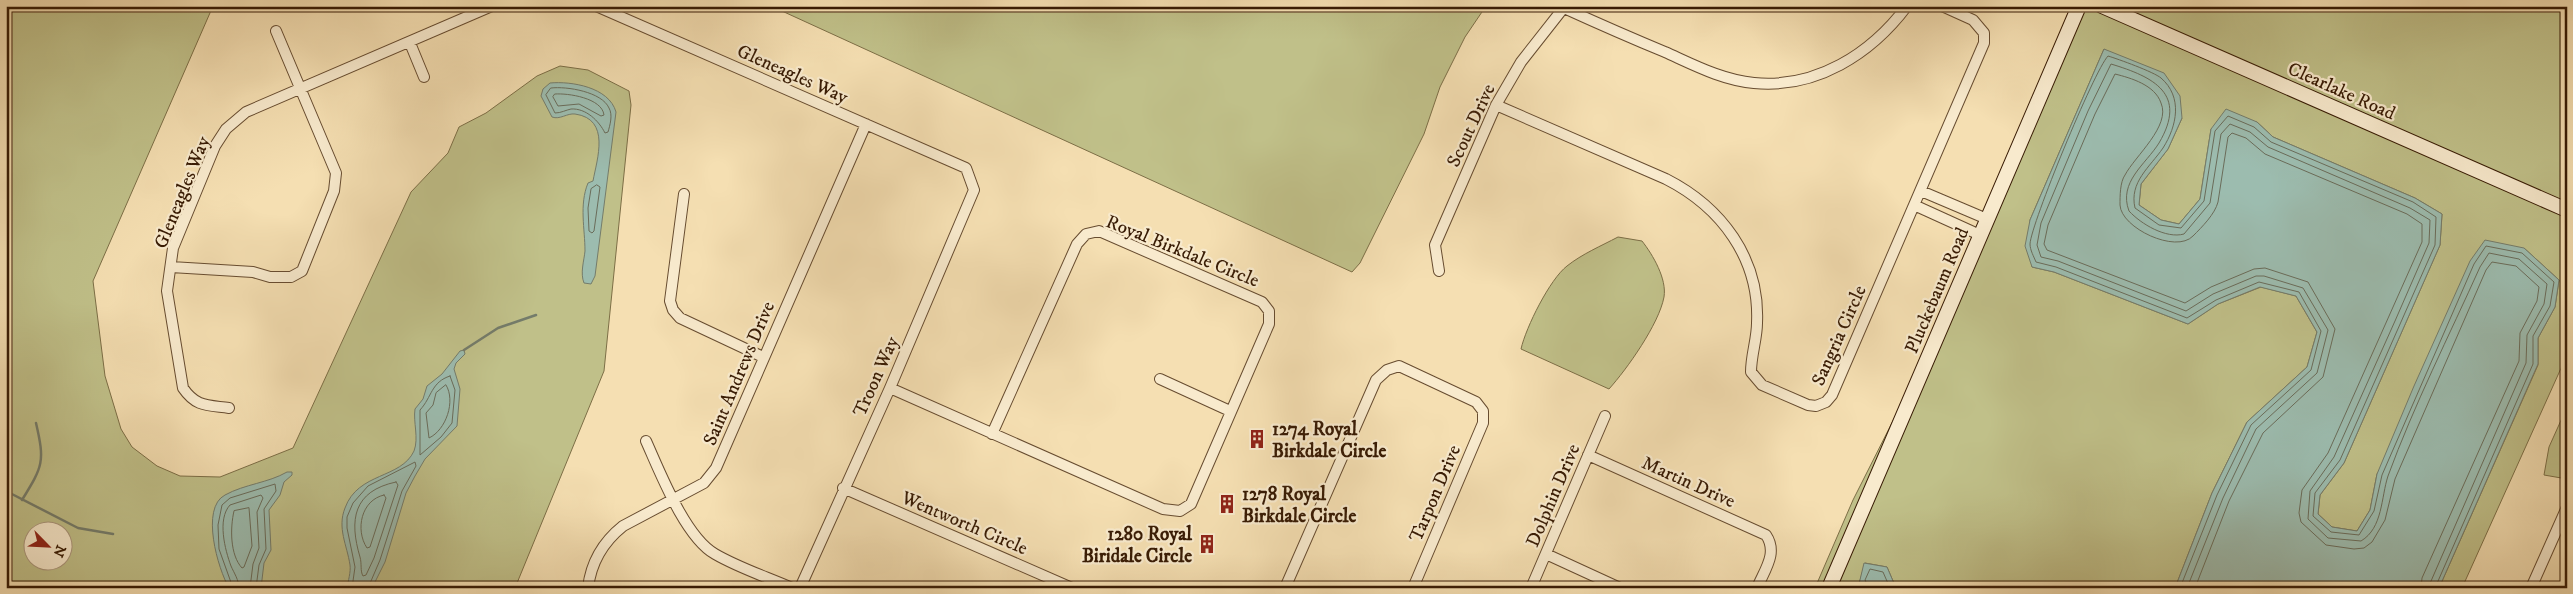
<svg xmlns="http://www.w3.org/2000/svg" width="2573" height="594" font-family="'IM FELL DW Pica',serif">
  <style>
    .green { fill: #c0c089; stroke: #7c6e46; fill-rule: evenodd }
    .water { fill: #9cbcaf; stroke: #747c6b }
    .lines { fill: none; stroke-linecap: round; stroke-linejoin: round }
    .shore { stroke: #6a6c5a; stroke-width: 1 }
    .stream { stroke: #747c6b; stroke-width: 2.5 }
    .street-casing { stroke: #674c30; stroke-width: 12 }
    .secondary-casing { stroke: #381b04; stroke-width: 16 }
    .street { stroke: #f8eacd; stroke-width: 10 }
    .secondary { stroke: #f8eacd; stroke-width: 14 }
    .labels { text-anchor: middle; stroke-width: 4.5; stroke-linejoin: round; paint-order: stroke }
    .street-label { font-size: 19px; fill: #381b04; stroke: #f8eacd }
    .poi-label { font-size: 19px; font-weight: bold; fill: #381b04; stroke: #f8eacd; text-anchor: start }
  </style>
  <rect width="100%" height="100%" fill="#f5dfb2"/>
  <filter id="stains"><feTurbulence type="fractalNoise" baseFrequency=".004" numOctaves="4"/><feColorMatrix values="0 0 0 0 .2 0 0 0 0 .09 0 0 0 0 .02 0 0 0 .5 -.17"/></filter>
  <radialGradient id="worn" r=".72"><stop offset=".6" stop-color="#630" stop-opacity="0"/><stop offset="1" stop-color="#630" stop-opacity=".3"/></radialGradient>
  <path class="green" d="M6,6H213L93,281L105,376L121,429L132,447L157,466L180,476L220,477L293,448L411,192L448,153L459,127L486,113L537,76L560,66L588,70L629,91L631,105L604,371L515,588H6ZM32,532H62V562H32Z
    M771,6H1486L1465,37L1440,87L1424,134L1360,263L1352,272Z
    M2084,6H2090L2567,216V355L2462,588H2439L2538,365V338L2555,307L2559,280L2524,248L2377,474L2370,510L2357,531L2332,527L2318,514L2320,495L2344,463L2440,245L2442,214L2415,198L2273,137L2257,122L2211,129L2200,199L2179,224L2161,220L2139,205L2141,184L2168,149L2182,118L2104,49L2030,220L2032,267L2054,272L2188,324L2218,304L2261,287L2296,296L2317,332L2307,367L2247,422L2212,493L2175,588H1896L1887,567L1865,563L1859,584L1869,588H1835Z
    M2114,6H2567V205Z
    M1618,237L1642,241C1653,255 1667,279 1664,297C1659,324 1627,369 1609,389L1521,349C1526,327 1550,279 1567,266C1582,254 1601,246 1618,237Z
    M1904,399L1823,588H1815L1853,500Z
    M2567,407V479L2544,475L2549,447Z"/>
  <path class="water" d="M2104,49L2164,73L2180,96L2182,118L2168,149L2141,184L2139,205L2161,220L2179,224L2200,199L2211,129L2226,109L2257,122L2273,137L2415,198L2442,214L2440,245L2344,463L2320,495L2318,514L2332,527L2357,531L2370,510L2377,474L2414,386L2470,261L2485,240L2524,248L2559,280L2555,307L2538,338V364L2439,588H2175L2212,493L2247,422L2307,367L2317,332L2296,296L2260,287L2218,304L2188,324L2054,272L2032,267L2025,246L2030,220Z
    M550,83C571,81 609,87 616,112L595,276L591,284L584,283C580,273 584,261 585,251C585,229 579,205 588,183L593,181C597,159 611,119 575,114C567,113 560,120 552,117L541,96L543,89Z
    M464,350L465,354L456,363L454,369L460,389L457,426L425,459L415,476L406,493L385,562L372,588H347C348,581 351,572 350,565C347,545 337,528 345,508C358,472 401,479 414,451C419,438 413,422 415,409L423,399L427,386L442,374L460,351Z
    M287,472H292V475L284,482L280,495L269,510L271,550L264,563L261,588H229C218,569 200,508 225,495C245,484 268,483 287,472Z
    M1864,563L1887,567L1896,588H1869L1859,584Z"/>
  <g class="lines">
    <path class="shore" d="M551,88C567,86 602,92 609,108C613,115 610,125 608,132L605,133C599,121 586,108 571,109C566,110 561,113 555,113L546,95Z
      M555,94C568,93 602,98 604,115L601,116L579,104L558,106L553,97Z
      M597,185L600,187L594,231L592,233L589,231L588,208L591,189Z
      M450,376L455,390L452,423L441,437L420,455V410C432,397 431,382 450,376Z
      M446,385C456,401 446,430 429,438L426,413L433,405L436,393Z
      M396,482L398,485L374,558L366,575L363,576C360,571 362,564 360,557C349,520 353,491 396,482Z
      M384,495L386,498L370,547L367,548C355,530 361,500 384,495Z
      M249,508L252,546L244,567L242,568C230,555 230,528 234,511Z
      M233,588L219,549L218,525L222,505L230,498L275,484L276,491L264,509L266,549L259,565L256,588
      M239,588C239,580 234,573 231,566C225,550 217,519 230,505L261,495L263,498L257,512L259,548L253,564L250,588
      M352,588L355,567L347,528V517L353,503L368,486L415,462L416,466L402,491L380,560L368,588
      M1869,588L1865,580L1870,569L1883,572L1890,588
      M2180,588L2217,495L2251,425L2311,370L2321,331L2299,292L2259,282L2216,300L2187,318L2056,267L2036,262C2034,257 2030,250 2030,244C2031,224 2094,71 2108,56C2118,59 2154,72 2161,78C2183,97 2177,126 2163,148C2150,167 2129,182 2135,208L2159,225L2181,228L2204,201L2215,131L2228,116L2254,127L2271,142L2413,202L2436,217L2435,245L2340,460L2315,493L2313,516L2331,532L2359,535L2374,511L2382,475L2474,264L2486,246L2522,253L2554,282L2550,306L2533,336V364L2435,588
      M2187,588L2223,498L2256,429L2317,373L2328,330L2303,288L2264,276H2256L2213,294L2186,311L2058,261L2041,257L2037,245L2041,223L2088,111L2111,64C2154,77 2188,94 2159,143C2146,164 2118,182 2129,211C2141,224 2166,239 2184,234L2210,203L2221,134L2230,124L2250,132L2268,147L2410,208L2430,220L2429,243L2395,321L2334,457L2310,491L2308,519L2328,538L2361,541C2383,528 2381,497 2388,476C2414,405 2449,336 2480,267L2489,253L2519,259L2547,284L2544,304L2527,335L2526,363L2428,588
      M2195,588L2229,501L2263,433L2323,377L2335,329L2308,282L2265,268L2254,269L2211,287L2185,303L2047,250L2044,244L2048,225L2095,114L2115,74C2131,78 2155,85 2161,103C2171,126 2135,156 2125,175C2120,182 2120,196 2120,205C2121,228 2176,254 2193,236C2202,227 2215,214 2218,202L2228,137L2232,133L2246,138L2265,154L2407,214L2422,224V242L2328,453L2302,490L2299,513L2301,522L2326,545L2354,549L2364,548L2372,542L2385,520L2395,479L2486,270L2492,262L2516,266L2539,287L2537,301L2520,333L2519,361L2422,578L2421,588"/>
    <path class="stream" d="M464,350L498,328L536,315
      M6,491L78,528L113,534
      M22,500C43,466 45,462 36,423"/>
    <g class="street-casing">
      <path id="street" d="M596,6L966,168L974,190L890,388L800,588
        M1564,8C1597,23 1631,38 1665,52C1694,65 1722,80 1754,83C1816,89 1871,54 1907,6
        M410,43L424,77
        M1496,105L1666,179C1721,207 1760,258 1757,323C1757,339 1751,355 1751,372L1762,385L1808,405L1816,406L1826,402L1832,395L1984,43V33L1973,20L1942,6
        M1921,191L1987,219
        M684,194L670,301L673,310L680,318L763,357
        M1914,205L1980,235
        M171,267L253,272L270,277H291L302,271L334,191L336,173L276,31
        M1439,271L1435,245L1496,105L1521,62L1565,6
        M1160,379L1230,411
        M890,388L1163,509L1180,511L1191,504L1269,324V311L1262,302L1099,231L1086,234L1077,244L992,434
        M229,408C207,405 196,407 183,388L167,291L173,248L215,146L226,129L246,112L492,6
        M646,441C660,472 685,537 715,554C739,568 767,577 792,588
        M1588,455L1766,535C1778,553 1765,569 1757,588
        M843,488L1072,588
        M1546,554L1620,588
        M588,588C591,562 603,542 623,526L704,483L716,468L866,124
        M1285,588L1376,380L1387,370L1399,366L1476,402L1483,411V423L1413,588
        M1531,588L1605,416
        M2531,588L2567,507"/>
    </g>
    <g class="secondary-casing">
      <path id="secondary" d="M2102,6L2567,210
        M1829,588L2079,6"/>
    </g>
    <use href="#street" class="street"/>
    <use href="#secondary" class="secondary"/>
  </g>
  <defs>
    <g id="building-bare" transform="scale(1.5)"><path d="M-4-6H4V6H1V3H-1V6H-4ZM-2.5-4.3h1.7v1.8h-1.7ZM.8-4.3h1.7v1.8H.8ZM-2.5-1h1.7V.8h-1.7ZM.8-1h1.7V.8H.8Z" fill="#8f2418" stroke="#f8eacd" stroke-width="2.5" paint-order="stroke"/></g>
  </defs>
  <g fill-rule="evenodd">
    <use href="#building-bare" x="1257" y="439"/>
    <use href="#building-bare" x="1227" y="504"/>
    <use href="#building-bare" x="1207" y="544"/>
  </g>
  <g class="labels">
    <g class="street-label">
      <text transform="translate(793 73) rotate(24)" y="7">Gleneagles Way</text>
      <text transform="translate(2342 90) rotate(24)" y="7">Clearlake Road</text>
      <text transform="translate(1470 125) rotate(-65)" y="7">Scout Drive</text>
      <text transform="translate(181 192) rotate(-68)" y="7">Gleneagles Way</text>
      <text transform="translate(1183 250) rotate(22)" y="7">Royal Birkdale Circle</text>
      <text transform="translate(1936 290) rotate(-67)" y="7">Pluckebaum Road</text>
      <text transform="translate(1838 335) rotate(-66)" y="7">Sangria Circle</text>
      <text transform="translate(738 373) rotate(-67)" y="7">Saint Andrews Drive</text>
      <text transform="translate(875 376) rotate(-66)" y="7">Troon Way</text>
      <text transform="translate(1689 481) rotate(24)" y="7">Martin Drive</text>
      <text transform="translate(1434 493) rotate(-67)" y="7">Tarpon Drive</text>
      <text transform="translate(1552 495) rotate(-67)" y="7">Dolphin Drive</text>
      <text transform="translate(965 522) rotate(23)" y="7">Wentworth Circle</text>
    </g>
    <g class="poi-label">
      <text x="1272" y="435">1274 Royal<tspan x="1272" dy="22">Birkdale Circle</tspan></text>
      <text x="1242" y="500">1278 Royal<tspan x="1242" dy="22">Birkdale Circle</tspan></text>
      <text x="1192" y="540" text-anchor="end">1280 Royal<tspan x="1192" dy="22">Biridale Circle</tspan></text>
    </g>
  </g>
  <rect width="2573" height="594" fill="none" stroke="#f5dfb2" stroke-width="25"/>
  <rect x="8" y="8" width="2558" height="579" fill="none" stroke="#381b04" stroke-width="2.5"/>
  <rect x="12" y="12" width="2548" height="569" fill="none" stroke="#381b04"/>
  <g transform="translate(48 546) rotate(114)"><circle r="24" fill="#f8eacd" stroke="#ab977d"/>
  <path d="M0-4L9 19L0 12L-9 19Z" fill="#8f2418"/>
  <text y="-8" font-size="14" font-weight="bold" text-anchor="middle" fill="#381b04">N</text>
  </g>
  <rect width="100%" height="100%" filter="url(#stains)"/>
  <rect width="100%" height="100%" fill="url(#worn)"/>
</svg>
